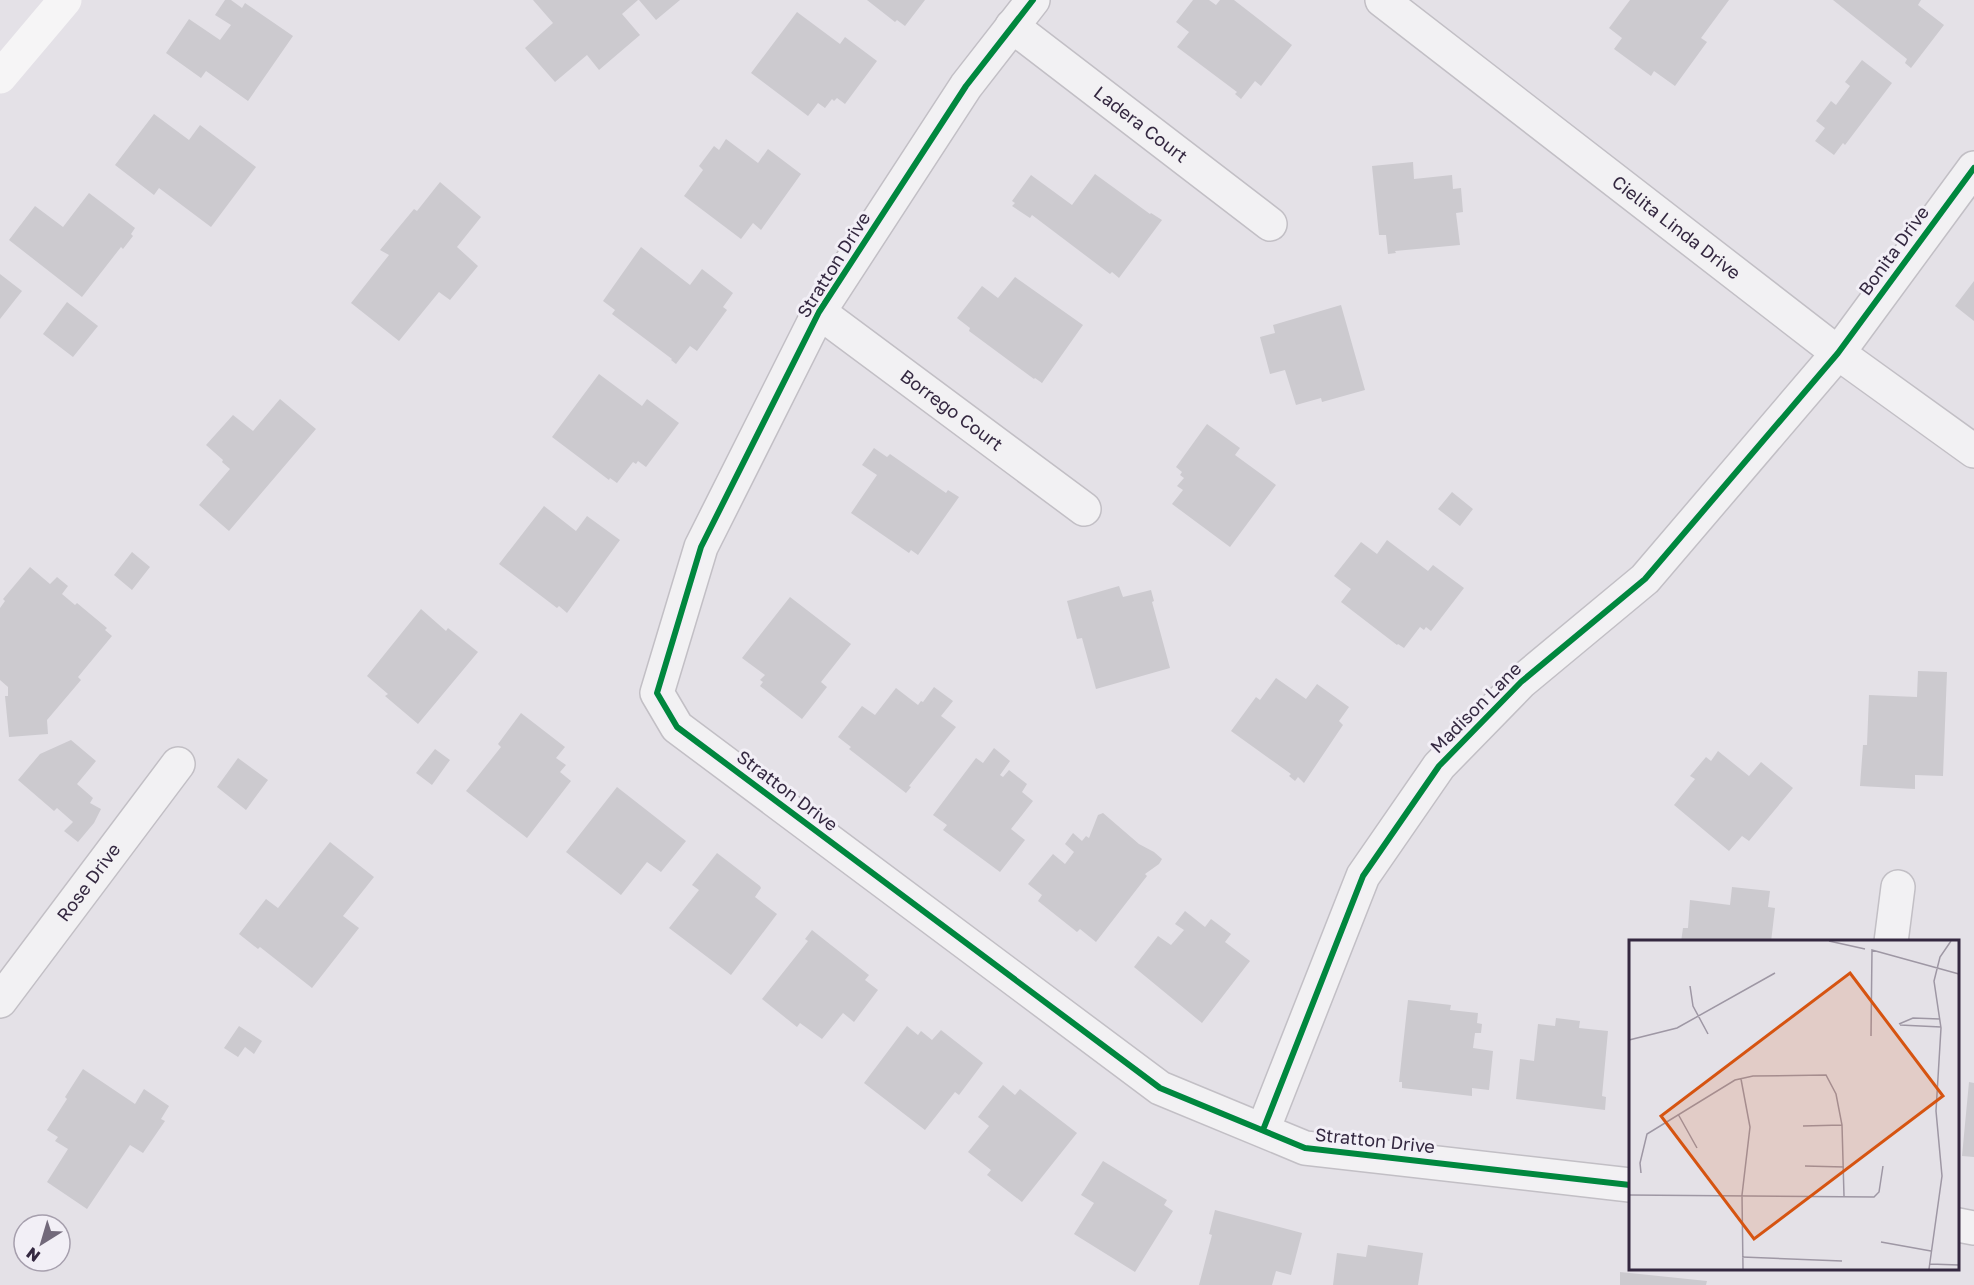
<svg xmlns="http://www.w3.org/2000/svg" width="1974" height="1285" font-family="'Golos Text',sans-serif">
  <style>
    .building { fill: #cccacf }
    .lines { fill: none; stroke-linecap: round; stroke-linejoin: round }
    .street-casing { stroke: #c2bfc5; stroke-width: 36 }
    .street { stroke: #f2f1f3; stroke-width: 33 }
    .secondary { stroke: #f6f5f6; stroke-width: 33 }
    .cycleway-casing { stroke: #f2eff6; stroke-width: 10 }
    .cycleway { stroke: #00873e; stroke-width: 6 }
    .labels { text-anchor: middle; stroke-width: 6; stroke-linejoin: round; paint-order: stroke }
    .street-label { font-size: 18px; fill: #342840; stroke: #f2eff6 }
    .inset-road { fill: none; stroke: #9e97a4; stroke-width: 1.5 }
    .view { fill: #d65411; fill-opacity: 0.15; stroke: #d65411; stroke-width: 3 }
    .inset-edge { fill: none; stroke: #342840; stroke-width: 3 }
  </style>
  <rect width="100%" height="100%" fill="#e4e1e7"/>
  <path class="building" d="M225,0H231L242,8L245,3L293,36L248,101L206,71L201,78L166,53L189,19L220,40L231,25L215,15Z
    M533,0H638L622,14L640,35L599,70L587,55L555,82L525,48L553,23Z
    M639,0H680L656,20Z
    M867,0H925L905,26L897,20L895,22Z
    M1193,0H1209L1216,5L1220,0H1234L1292,45L1261,86L1255,81L1241,99L1235,94L1237,92L1177,47L1189,32L1176,22Z
    M1630,0H1729L1701,38L1707,42L1675,86L1654,71L1651,76L1614,49L1622,38L1609,28Z
    M1833,0H1921L1918,5L1944,25L1911,68L1905,63L1907,59Z
    M797,12L840,44L845,37L877,61L845,104L837,98L834,101L832,99L825,108L818,103L808,116L751,73Z
    M1862,60L1892,83L1845,145L1843,143L1834,155L1815,141L1825,128L1816,121L1831,101L1836,105L1850,86L1845,82Z
    M154,114L189,140L200,125L256,167L211,227L159,188L154,195L115,165Z
    M726,139L758,163L768,149L801,174L761,230L753,223L741,239L684,196L703,170L699,166L714,146L719,150Z
    M1413,162L1414,179L1452,175L1453,189L1461,188L1463,212L1456,213L1460,245L1395,251L1396,253L1388,254L1386,235H1379L1372,166Z
    M1095,174L1150,214L1151,213L1162,220L1119,278L1112,272L1110,274L1032,215L1030,218L1012,206L1015,203L1012,201L1031,175L1072,205Z
    M440,182L481,217L457,247L478,266L450,300L439,292L399,341L351,303L389,255L380,250L414,209L417,211Z
    M89,193L135,228L131,234L133,236L123,249L121,247L82,297L9,240L35,206L63,227Z
    M641,247L690,285L702,269L733,293L723,307L727,310L697,351L690,346L676,364L671,360L672,359L612,314L615,310L603,301Z
    M0,274L22,291L0,319Z
    M1015,277L1083,325L1042,383L1035,378L1034,379L969,331L970,328L957,318L982,286L998,298Z
    M1974,281V321L1955,306Z
    M67,302L98,326L73,357L43,334Z
    M1341,305L1365,390L1322,402L1321,398L1296,405L1285,370L1270,374L1260,337L1275,333L1273,325Z
    M599,374L642,406L647,399L679,423L646,467L638,461L636,464L633,462L617,483L610,478L609,480L552,437Z
    M280,399L316,429L229,531L199,505L230,469L222,462L223,460L206,445L233,415L253,431Z
    M1207,424L1240,448L1235,455L1276,485L1230,547L1172,504L1183,490L1177,486L1184,478L1180,475L1182,472L1176,467Z
    M874,448L887,457L890,454L946,493L948,490L959,497L918,555L911,550L909,553L851,513L877,475L862,465Z
    M1452,492L1473,509L1460,526L1438,509Z
    M544,506L576,531L587,516L620,540L567,613L559,606L557,608L499,564Z
    M1387,540L1428,571L1433,565L1464,588L1431,631L1426,627L1424,630L1420,627L1404,648L1398,644L1397,645L1341,602L1351,589L1334,576L1361,542L1377,554Z
    M132,552L150,567L132,590L114,575Z
    M30,567L50,584L57,577L68,586L62,594L75,605L77,603L107,628L105,630L112,636L78,677L81,680L47,720L48,734L9,737L5,696H8V687L0,680V608L5,601L3,599Z
    M1119,586L1123,597L1151,590L1154,601L1152,602L1170,668L1096,689L1082,638L1077,639L1067,601Z
    M790,597L851,644L821,682L827,687L802,719L760,686L763,682L760,680L765,675L742,658Z
    M421,609L446,631L448,628L478,652L418,724L385,696L388,694L367,676Z
    M1918,671L1947,672L1943,776L1915,775V789L1860,786L1863,745H1867L1869,695L1917,697Z
    M1276,678L1306,699L1317,684L1349,707L1339,721L1343,725L1304,783L1298,777L1295,781L1289,776L1291,774L1231,731L1256,697L1260,700Z
    M934,687L953,701L941,716L956,727L909,786L911,787L906,793L849,749L851,747L838,737L862,706L875,715L896,688L918,705L921,701L923,702Z
    M521,713L565,747L556,758L566,765L560,772L571,781L527,838L466,791L501,747L498,744Z
    M71,740L96,761L77,784L93,798L90,803L101,809L94,823L78,842L64,831L73,822L57,808L54,811L18,780L40,754Z
    M994,748L1010,761L1000,775L1003,777L1009,770L1027,784L1022,792L1033,801L1011,829L1025,840L1000,872L943,830L947,825L933,815L976,758L983,763Z
    M435,749L450,760L432,785L416,773Z
    M1718,751L1749,776L1761,762L1793,788L1749,841L1742,836L1729,851L1674,805L1695,779L1690,776L1706,757L1711,761Z
    M238,758L268,780L246,810L217,787Z
    M617,787L686,841L661,872L647,862L621,895L566,852Z
    M1103,813L1139,844L1154,852L1162,859L1159,864L1145,874L1147,876L1096,942L1080,929L1077,932L1038,901L1042,895L1028,884L1053,854L1065,864L1074,852L1065,844L1073,833L1082,841L1086,836L1089,838L1098,815Z
    M330,842L374,877L343,916L359,928L312,988L260,947L258,949L239,934L266,899L278,908Z
    M717,853L760,886L761,888L755,897L777,914L731,975L669,928L699,890L692,885Z
    M1732,887L1770,891L1768,907L1775,908L1771,942H1681L1683,928H1688L1690,900L1730,905Z
    M1185,911L1205,927L1211,919L1231,934L1225,942L1250,961L1202,1023L1134,967L1158,936L1171,945L1184,930L1175,924Z
    M812,930L869,975L865,980L878,990L854,1022L843,1013L822,1039L800,1023L797,1027L762,999L808,941L805,939Z
    M1408,1000L1451,1005L1450,1010L1478,1013L1477,1023L1482,1024L1481,1033H1475L1473,1048L1493,1051L1489,1090L1472,1088V1096L1402,1088V1082H1399Z
    M1556,1018L1580,1021L1579,1028L1608,1031L1602,1096L1606,1097L1605,1110L1516,1099L1520,1059L1534,1061L1538,1024L1555,1026Z
    M239,1026L262,1041L254,1054L245,1047L238,1057L224,1048Z
    M907,1026L918,1035L921,1031L932,1040L941,1030L983,1063L959,1095L955,1092L925,1130L864,1083Z
    M83,1069L135,1104L144,1089L169,1106L161,1119L165,1121L143,1153L130,1145L87,1209L47,1182L68,1149L55,1141L58,1137L47,1130L67,1099L65,1097Z
    M1969,1082L1974,1083V1157L1962,1156Z
    M1003,1085L1015,1095L1020,1089L1077,1133L1022,1202L987,1175L991,1170L968,1152L989,1126L978,1117Z
    M1103,1161L1167,1200L1164,1205L1173,1211L1135,1272L1074,1234L1094,1203L1081,1195Z
    M1215,1210L1302,1233L1291,1275L1276,1271L1272,1285H1199L1212,1235L1209,1234Z
    M1368,1245L1423,1253L1418,1285H1333L1337,1253L1366,1257Z
    M1620,1272L1707,1281L1706,1285H1620Z"/>
  <g class="lines">
    <g class="street-casing">
      <g id="street">
        <path d="M1033,0L966,86L819,312L701,547L657,693L677,727L1160,1088L1305,1148L1630,1185"/>
        <path id="s1" d="M1382,0L1838,353L1974,451"/>
        <path id="s2" d="M1012,26L1270,224"/>
        <path id="s3" d="M819,312L1084,509"/>
        <path d="M1891,942L1898,887"/>
        <path id="s4" d="M0,1001L178,764"/>
        <path d="M1263,1130L1363,876L1439,766L1521,682L1645,579L1838,353L1974,168"/>
        <path d="M1958,1225L1974,1228"/>
      </g>
    </g>
    <use href="#street" class="street"/>
    <path class="secondary" d="M0,77L65,0"/>
    <g class="cycleway-casing">
      <path id="cycleway" d="M1033,0L966,86L819,312L701,547L657,693L677,727L1160,1088L1305,1148L1630,1185
        M1263,1130L1363,876L1439,766L1521,682L1645,579L1838,353L1974,168"/>
    </g>
    <use href="#cycleway" class="cycleway"/>
  </g>
  <g class="labels">
    <g class="street-label">
      <text dy="6" stroke="none"><textPath href="#s2" startOffset="162">Ladera Court</textPath></text>
      <text dy="6" stroke="none"><textPath href="#s1" startOffset="372">Cielita Linda Drive</textPath></text>
      <text transform="translate(1894 251) rotate(-54)" y="6">Bonita Drive</text>
      <text transform="translate(834 265) rotate(-58)" y="6">Stratton Drive</text>
      <text dy="6" stroke="none"><textPath href="#s3" startOffset="165">Borrego Court</textPath></text>
      <text transform="translate(1476 708) rotate(-45)" y="6">Madison Lane</text>
      <text transform="translate(787 791) rotate(37)" y="6">Stratton Drive</text>
      <text dy="6" stroke="none"><textPath href="#s4" startOffset="148">Rose Drive</textPath></text>
      <text transform="translate(1375 1141) rotate(6)" y="6">Stratton Drive</text>
    </g>
  </g>
  <g transform="translate(1629 940)">
    <rect width="330" height="330" fill="#e4e1e7"/>
    <path class="inset-road" d="M200,1L236,9M61,46L64,66L79,94M270,84L284,78L311,79M271,85L312,87M242,96L243,10L330,34M0,100L48,88L146,33M112,139L121,187L113,255L114,329M49,174L68,208M174,186L213,185M176,226L215,227M12,233L11,223L18,194L106,140L124,136L197,135L207,154L213,185L215,256M0,255L245,257L250,252L254,226M252,302L302,311M113,317L213,321M301,324L330,325M300,329L313,236L307,171L312,88L305,41L311,17L322,1"/>
    <path class="view" d="M221,33L314,156L125,299L32,176Z"/>
    <rect width="330" height="330" class="inset-edge"/>
  </g>
  <g transform="translate(42 1243) rotate(217)"><circle r="28" fill="#f2eff6" stroke="#a69fad" stroke-width="1.5"/>
  <path d="M0-4.5L10 22L0 15L-10 22Z" fill="#72697a"/>
  <text y="-9" font-size="16" font-weight="bold" text-anchor="middle" fill="#342840">N</text>
  </g>
</svg>
